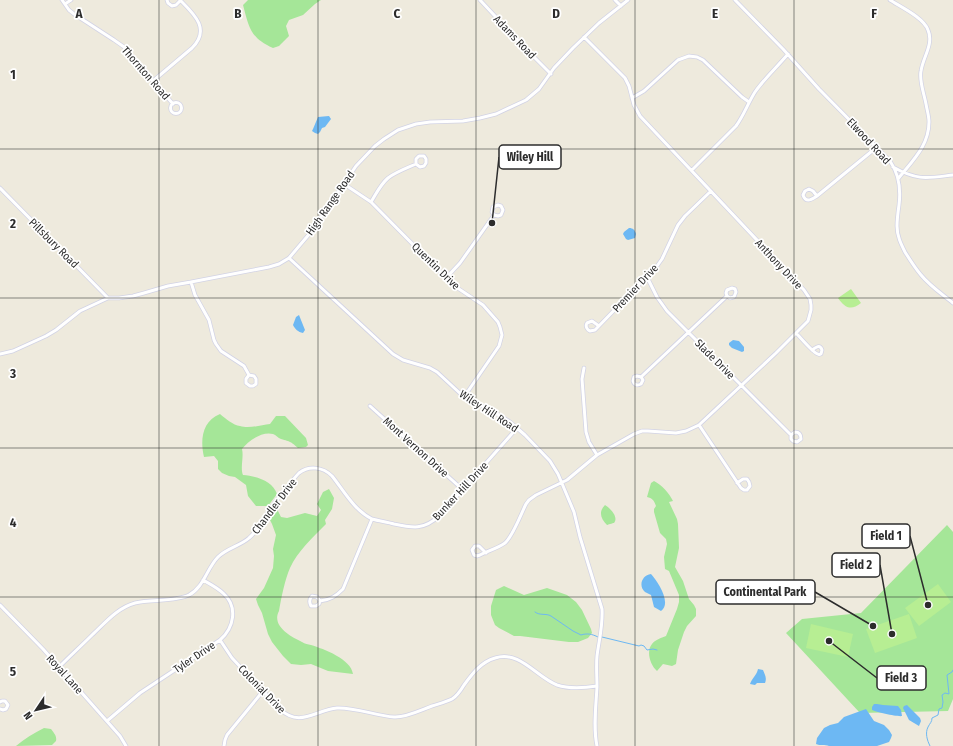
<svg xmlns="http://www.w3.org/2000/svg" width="953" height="746" font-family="'Fira Sans Condensed',sans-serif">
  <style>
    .green { fill: #a5e698 }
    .pitch { fill: #b7ee93 }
    .water { fill: #6db8f3 }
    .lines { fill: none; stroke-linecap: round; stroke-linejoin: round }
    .stream { stroke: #6db8f3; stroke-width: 1 }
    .minor-casing { stroke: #d2d3e5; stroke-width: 4.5 }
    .minor { stroke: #fff; stroke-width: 3 }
    .grid { fill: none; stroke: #2c2c2c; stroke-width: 1; stroke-opacity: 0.55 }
    .labels { text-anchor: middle; stroke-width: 3.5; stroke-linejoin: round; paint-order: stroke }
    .street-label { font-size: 11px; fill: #2c2c2c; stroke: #fff }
    .grid-label { font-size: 13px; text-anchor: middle; font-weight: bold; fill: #2c2c2c; stroke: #fff; stroke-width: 3.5; stroke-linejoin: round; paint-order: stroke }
    .leader { fill: none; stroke: #2c2c2c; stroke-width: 1.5 }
    .callout-dot { fill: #2c2c2c; stroke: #fff; stroke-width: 1.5 }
    .callout { fill: #fff; stroke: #2c2c2c; stroke-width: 1.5 }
    .callout-label { font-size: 12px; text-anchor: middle; font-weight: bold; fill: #2c2c2c }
  </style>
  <rect width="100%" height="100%" fill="#eeeadd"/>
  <path class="green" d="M248,0H321L315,4L303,15L289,20L286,26L289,36L279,46L273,48C250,38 249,27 243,5Z
    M220,414C226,419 233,425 240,426C249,429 261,425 270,424L276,416H285L306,438L308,445L306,447L298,448C290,441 291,442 281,439C278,438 276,435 273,434C262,431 248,441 242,449C244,457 240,468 243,475C256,476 273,481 277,494L268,506H256L248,496L246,485L235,477L229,476L222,473L218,469V461L214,456L204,457C200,440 202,421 220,414Z
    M654,481C662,485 669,493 673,501L669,502L677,519L678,524L679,548L675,567L683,581L689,599L694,605L696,609V616L687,626L684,632L678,650L676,664L672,666L663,664L657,671C650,665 646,651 652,644C655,640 661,638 666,636L677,609L679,602V595L669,571L665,569L664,557L667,544L666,539L660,533L654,512V509L656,506C654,500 652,498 647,497L651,483Z
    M329,489L334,498L332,509L325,520L326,524C314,536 297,552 290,568C285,579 281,599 279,611C271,626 291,637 302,642C305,644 308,644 311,645C324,649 351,659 353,674L328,671L311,664L301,665L291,664L283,656L272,642L268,634L262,613L258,605L256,599L264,588L273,568L274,556L273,549L276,535L272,524L269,518L270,514L276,507L281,517L287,518L305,513L317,516L321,510L317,504L323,492Z
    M605,505C610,508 619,517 614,523C613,523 607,525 607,525C601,519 598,512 605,505Z
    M947,525L953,532V699L948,711L860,713L786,633L802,619L861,613Z
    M504,586L524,595L547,588L567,595L576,602L582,610L591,629L592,633L588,638L578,642H569L520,636H514L499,628L495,625L491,615V606L496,590Z
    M44,728L51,729C54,733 57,736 56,741L52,745L16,746C24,739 34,733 44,728Z"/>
  <path class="pitch" d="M851,289L861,303C851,311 845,308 838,298Z
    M938,584L951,602L919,626L905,608Z
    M909,614L917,638L875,653L866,629Z
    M811,624L853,634L848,657L806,648Z"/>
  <path class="water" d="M329,116L331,119L325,127L322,128L320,132L318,134L315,133L312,131L313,129L318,117Z
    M629,228C633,228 635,230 636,234L635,238L628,240L626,239L623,234L624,232Z
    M299,315L305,330L303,333C298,332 295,329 293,325L296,317Z
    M733,340L739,341L744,347V351L742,352L732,348L729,345V343Z
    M651,574C658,582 672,603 661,611L654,607L651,595C649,594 647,593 645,592C638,586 642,575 651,574Z
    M758,669L763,670C765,675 767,678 765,683H757L755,685L750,684C752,678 757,675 758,669Z
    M874,704H877L883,705L898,706L901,710L902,716C898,717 876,712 872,710V707Z
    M907,705L920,718L921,721L919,726L909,720L903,708L904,706Z
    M866,709L874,721L884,725L889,730L892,735L891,738L889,742L877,746H829C825,744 820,746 816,744L817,738L824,728L830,725L838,723L844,717Z"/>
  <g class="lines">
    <path class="stream" d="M535,612C540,616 546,613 551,616L573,631L581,635C587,633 592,634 598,637
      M602,637L639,646L641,645L644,646L647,650L653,649L657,650
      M930,746C927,740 925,733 928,727C930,723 932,722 932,718L938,715L939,709L942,708L943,702L942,695L945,693L949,694L947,675L952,672L953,670"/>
    <g class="minor-casing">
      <path id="minor" d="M62,0L69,10L74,14L114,40L124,47L173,104
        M167,0L168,3L172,6L176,5L180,1
        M480,0L523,46L551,74
        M615,0L621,6
        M735,0L783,49L819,89L890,161C899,174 901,189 899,205C898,212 897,219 897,226C897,236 901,244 905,252C910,260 915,268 921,275C930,286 942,294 953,303
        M890,0C901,7 924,18 928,30C934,44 923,57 921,71C919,81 924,93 926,104C927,110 929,116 929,122C929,146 912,161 898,179
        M65,4L71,0
        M153,81L192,48C211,29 194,14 180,0
        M632,98L644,91L678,60L689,56L697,57L703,60L742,97L749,102
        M170.5 108a5.5 5.5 0 1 1 11 0a5.5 5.5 0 1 1-11 0Z
        M893,167C918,181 927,178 953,175
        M692,170L736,126C744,115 748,103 755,92C764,79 777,67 788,54
        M344,184L371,202L453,285L483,305L498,322L500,327L502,335L499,346L464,397
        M0,188L108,298
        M817,196L813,191L809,189L805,191L803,195C806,204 812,199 817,196L877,147
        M371,202C376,194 380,185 388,178C396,172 407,168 416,164L420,167L424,166L426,163V159L424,156H419L416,159V164
        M289,258L393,354L403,360L430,368L437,372L464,397L494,412L510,422L525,435L550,461L558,474L574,512L580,537L602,609C603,626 599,640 597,656C596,666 597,676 597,687C596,706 593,727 597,746
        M647,277L657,297L667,311L791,435V439L793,441L797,442L801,439C801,434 799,432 795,432L791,435
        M446,278L460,263L494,215L498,216L501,215L503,210L501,206L498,205L493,207L492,212L494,215
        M191,282L195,295L209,320L214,340L216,344L221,351L244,366L249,375L246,379V383L250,386H253L256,384V379L254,376L249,375
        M599,326L592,321L587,323C585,326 587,330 590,331L595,330L657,266L662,259L678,225L685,216L711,191
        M796,333C800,337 814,354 818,354C819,355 820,354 821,354L822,350C820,344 816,347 812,350
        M0,354L13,351L46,336L56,330L80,311L108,298H119L133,296L144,293L168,286L191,282L269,267L279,264L289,258L311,232L356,166L375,146L384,139L398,130L416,124L430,122L463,121L480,118L496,114L526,100L539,89L554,68L573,48L599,23L628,0
        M584,368L582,379L586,432L589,442L597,455
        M641,377L643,380L641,384C637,386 634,385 633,381L634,377L637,376L641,377L727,296L730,298L734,297L736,292L735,289L732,288L727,290L726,293L727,296
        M370,406L462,489
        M699,425L741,488L744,490H747L750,486L749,482L747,479H743L737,483
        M486,553L479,546H475L472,550L474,555L477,556L480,555C488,551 498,548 505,543C513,536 521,514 526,504L529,500L536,495L567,480L597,455L634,434L642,431H648L676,433L686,431L699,425L776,353L808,321L811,310V305L810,299L804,290L640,116L634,105L629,86L625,78L584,37
        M320,601L319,604L316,606H311C309,602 309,599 312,596L317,597L320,601C330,600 336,596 343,589L372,519C379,521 387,522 394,524C413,528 424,530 439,516L517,428
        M0,605L43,649L120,736L126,746
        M220,640L232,658L280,709C299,728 316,710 337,708C354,707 377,716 394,717C405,718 421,710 432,706C438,704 446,702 452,699C457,696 461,690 464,685C472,674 481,662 495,658C520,650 536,677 557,685C569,689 584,688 597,686
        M59,667C70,656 81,646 92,635C105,623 117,608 135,603C151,599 175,602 189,595C204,587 207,568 218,557C227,548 240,546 249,538C258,531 264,518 270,509C275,502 280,496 285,490C290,484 294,478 299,473C309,465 323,467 332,476C344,491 354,510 372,519
        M0,702L2,701H5L8,705L6,709L3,710L0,709
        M107,721L140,693L220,640C234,628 238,607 224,594C218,588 210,584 203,580
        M224,746L225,740L227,735L263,691"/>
    </g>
    <use href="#minor" class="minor"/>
  </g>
  <path class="grid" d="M159,0V746M318,0V746M476,0V746M635,0V746M794,0V746M0,149H953M0,298H953M0,448H953M0,597H953"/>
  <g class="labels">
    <g class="street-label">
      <text transform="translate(515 37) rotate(46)" y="4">Adams Road</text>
      <text transform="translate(146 73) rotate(49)" y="4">Thornton Road</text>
      <text transform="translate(869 141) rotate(47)" y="4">Elwood Road</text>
      <text transform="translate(330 203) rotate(-55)" y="4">High Range Road</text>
      <text transform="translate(54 243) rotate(45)" y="4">Pillsbury Road</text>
      <text transform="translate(779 264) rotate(47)" y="4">Anthony Drive</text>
      <text transform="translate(436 266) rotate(44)" y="4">Quentin Drive</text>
      <text transform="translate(635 288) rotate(-47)" y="4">Premier Drive</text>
      <text transform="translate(715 359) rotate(45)" y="4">Slade Drive</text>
      <text transform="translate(489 411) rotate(33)" y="4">Wiley Hill Road</text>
      <text transform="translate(416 447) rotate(42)" y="4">Mont Vernon Drive</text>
      <text transform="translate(460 491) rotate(-47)" y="4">Bunker Hill Drive</text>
      <text transform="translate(274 506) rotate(-53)" y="4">Chandler Drive</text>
      <text transform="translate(194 657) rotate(-34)" y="4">Tyler Drive</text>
      <text transform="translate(65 674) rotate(48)" y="4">Royal Lane</text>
      <text transform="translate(262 689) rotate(46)" y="4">Colonial Drive</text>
    </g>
  </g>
  <g class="grid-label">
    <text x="79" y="18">A</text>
    <text x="238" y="18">B</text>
    <text x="397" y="18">C</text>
    <text x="556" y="18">D</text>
    <text x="715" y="18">E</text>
    <text x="874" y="18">F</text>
    <text x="13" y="79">1</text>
    <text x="13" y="228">2</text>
    <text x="13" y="378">3</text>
    <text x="13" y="527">4</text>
    <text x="13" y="676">5</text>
  </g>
  <path class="leader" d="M492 223L499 157M928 605L910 536M892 634L880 565M873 626L815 592M829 641L877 678"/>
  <g class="callout-dot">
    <circle cx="492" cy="223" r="4"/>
    <circle cx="928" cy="605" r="4"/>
    <circle cx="892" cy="634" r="4"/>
    <circle cx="873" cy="626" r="4"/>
    <circle cx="829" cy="641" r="4"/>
  </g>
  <g class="callout">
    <rect x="499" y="145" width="62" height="24" rx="4"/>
    <rect x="862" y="524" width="48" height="24" rx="4"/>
    <rect x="832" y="553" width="48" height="24" rx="4"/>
    <rect x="716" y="580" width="99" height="24" rx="4"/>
    <rect x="877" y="666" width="49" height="24" rx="4"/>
  </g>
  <g class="callout-label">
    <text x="530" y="161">Wiley Hill</text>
    <text x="886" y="540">Field 1</text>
    <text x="856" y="569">Field 2</text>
    <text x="765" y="596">Continental Park</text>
    <text x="901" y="682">Field 3</text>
  </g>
  <g transform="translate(36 710) rotate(235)" stroke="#ffffff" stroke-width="3" paint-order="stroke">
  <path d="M0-3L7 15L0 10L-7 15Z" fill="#2c2c2c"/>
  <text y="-6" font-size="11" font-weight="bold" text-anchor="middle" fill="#2c2c2c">N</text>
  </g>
</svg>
